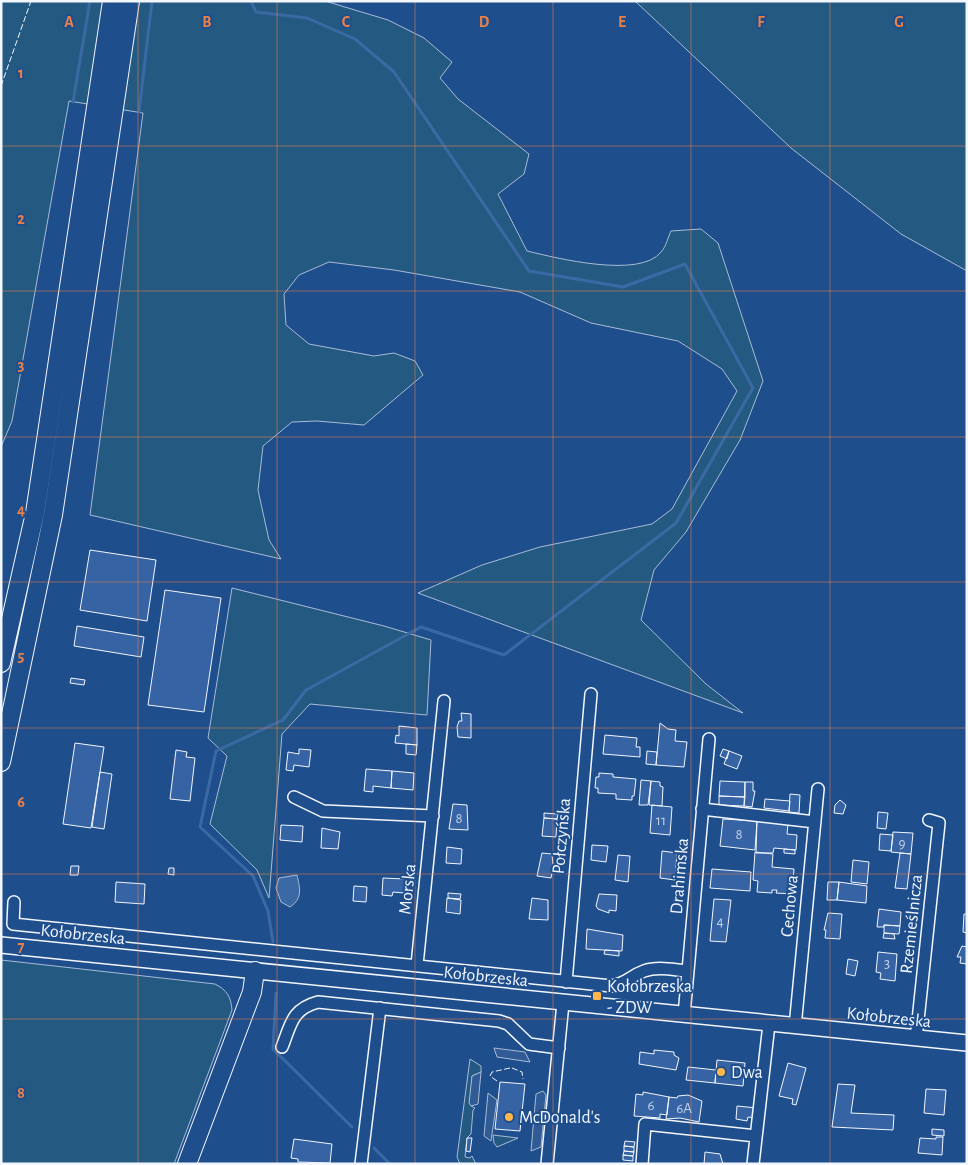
<svg xmlns="http://www.w3.org/2000/svg" width="968" height="1165" font-family="'Alegreya Sans',sans-serif">
  <style>
    .green { fill: #245a82; stroke: #a8bbd7 }
    .parking { fill: #305b95; stroke: #a8bbd7 }
    .water { fill: #3b69a3; stroke: #a8bbd7 }
    .lines { fill: none; stroke-linecap: round; stroke-linejoin: round }
    .stream { stroke: #3b69a3; stroke-width: 3 }
    .building { fill: #3563a3; stroke: #f2f6ff }
    .minor-casing { stroke: #f2f6ff; stroke-width: 14 }
    .major-casing { stroke: #f2f6ff; stroke-width: 18 }
    .highway-casing { stroke: #f2f6ff; stroke-width: 20 }
    .minor { stroke: #1f4e8c; stroke-width: 11 }
    .major { stroke: #1f4e8c; stroke-width: 15 }
    .highway { stroke: #1f4e8c; stroke-width: 18 }
    .fence { stroke: #f2f6ff; stroke-width: 1; stroke-dasharray: 6 2.5; stroke-linecap: butt }
    .grid { fill: none; stroke: #ea8049; stroke-width: 1; stroke-opacity: 0.55 }
    .poi-dot { fill: #ffb74d; stroke: #1f4e8c; stroke-width: 2 }
    .labels { text-anchor: middle; stroke-width: 4; stroke-linejoin: round; paint-order: stroke }
    .number-label { font-size: 15px; fill: #c3d1e8 }
    .street-label { font-size: 18px; fill: #f2f6ff; stroke: #1f4e8c }
    .poi-label { font-size: 18px; fill: #f2f6ff; stroke: #1f4e8c; text-anchor: start }
    .grid-label { font-size: 16px; text-anchor: middle; font-weight: bold; fill: #ea8049; stroke: #1f4e8c; stroke-width: 4; stroke-linejoin: round; paint-order: stroke }
  </style>
  <rect width="100%" height="100%" fill="#1f4e8c"/>
  <path class="green" d="M1,1H325L388,20L424,38L452,62L440,78L458,99L529,154L524,174L498,194L527,251C556,258 640,279 661,252C666,247 668,237 671,231L701,229L718,243L763,381L740,440L686,532L654,570L641,620L706,684L743,713L418,593L482,565L540,547L652,524L672,509L737,391L722,369L678,341L591,323L520,292L394,270L329,262L299,275L284,294L286,325L309,344L374,356L394,353L415,361L423,375L364,425L317,421L292,422L263,446L258,490L269,540L281,559L90,515L143,113L69,101L12,421L1,447Z
    M635,1H967V271L901,234L791,148Z
    M232,588L384,626L431,640L427,715L310,704L282,734L269,898L257,870L210,824L227,756L208,738Z
    M1,960L215,984C227,990 231,997 232,1010L174,1164H1Z
    M470,1059L481,1066V1072L472,1076L471,1106L475,1108L473,1110L471,1134L467,1138L465,1157L470,1158L472,1156L476,1164H460L457,1157Z
    M493,1135L518,1138L497,1147L494,1143Z"/>
  <path class="parking" d="M494,1048L525,1052L530,1062L497,1057Z
    M481,1072L478,1104L471,1106L469,1103L472,1076Z
    M543,1091L546,1095L541,1147L531,1151L536,1094Z
    M488,1093L497,1100L491,1141L484,1136Z"/>
  <path class="water" d="M297,875C300,889 303,898 290,907L281,902L276,888L279,878Z"/>
  <g class="lines">
    <path class="stream" d="M251,1L256,12L307,18L355,39L394,72L529,271L623,287L685,264L753,388L676,523L504,655L421,627L306,690L283,720L216,751L200,827L253,876L268,911L273,942
      M73,102L90,1
      M139,112L152,1
      M276,993L273,1049L352,1127
      M374,1148L390,1164"/>
  </g>
  <path class="building" d="M90,550L156,560L147,621L80,610Z
    M165,590L221,598L204,712L148,705Z
    M77,626L144,637L141,657L74,646Z
    M71,678L85,680L84,685L70,683Z
    M461,713L471,714V738L458,737L457,727L459,721H462Z
    M660,723L668,729L676,730L675,741L687,742L684,767L656,765Z
    M399,726L417,728V745L395,743L396,735L399,736Z
    M605,735L637,738L636,747H640V757L603,754Z
    M75,743L104,747L91,828L63,824Z
    M406,744L417,745L416,755L406,754Z
    M299,749L311,750L309,767L294,765L293,771L286,770L288,752L299,754Z
    M723,749L729,751L727,759L720,756Z
    M176,750L187,752L186,757L195,758L190,801L170,799Z
    M647,751L657,752L656,765L646,764Z
    M729,751L742,756L737,769L724,764Z
    M366,769L392,771L391,788L373,786V792L364,791Z
    M392,771L414,773L413,790L391,788Z
    M100,772L112,774L104,829L92,827Z
    M599,773L613,774V777L636,779L634,796H632V800L616,799V794L598,793V788H595L596,777H599Z
    M641,780L651,781L648,805H639Z
    M651,781L660,782V786L663,787L662,806L649,805Z
    M720,781L745,782V797L719,796Z
    M745,782H753V791H755L752,807L744,806Z
    M790,794L800,795L799,813L789,812Z
    M719,796L745,797L744,806L719,805Z
    M765,799L790,801L789,811L764,808Z
    M840,800L846,805L843,814L834,813L835,805Z
    M453,804L467,805L468,830L449,829Z
    M652,805L672,807L670,835L650,833Z
    M878,812L888,813L886,829L877,828Z
    M544,813L558,814L557,819L544,818Z
    M544,818L557,819L556,837L542,836Z
    M723,819L757,821L755,850L720,846Z
    M757,821L788,824L787,834L797,835L796,850L774,848L773,853H756Z
    M281,825L303,826L302,842L280,840Z
    M322,828L340,832L338,849L321,848Z
    M893,832L913,833L911,854L891,852Z
    M880,834L893,835L891,851L879,850Z
    M592,845L608,846L606,862L591,860Z
    M447,847L462,849L461,864L446,863Z
    M784,849L795,850V854L784,853Z
    M662,851L677,853L675,880L660,878Z
    M755,852L773,854L772,867L794,869L792,894L776,893L777,890H772V893L757,892L758,881L753,880Z
    M542,853L552,854L553,865H556L555,873H552L551,878L537,876Z
    M900,853L911,854L907,889L895,888Z
    M618,855L630,856L628,882L615,880Z
    M853,860L869,862L867,884L851,882Z
    M71,866H79L78,875H70Z
    M169,868H174V875L168,874Z
    M712,869L751,872L750,891L710,888Z
    M383,878L405,879L404,893L393,892L392,896L382,895Z
    M116,882L145,884L144,904L115,902Z
    M828,882H839L837,900H827Z
    M839,882L867,886L866,903L837,900Z
    M354,886L367,887L366,902L353,901Z
    M448,893L461,894L460,899L448,898Z
    M599,894L617,895L616,911L609,910V913L598,909L596,906Z
    M447,898L461,900L460,914L446,912Z
    M532,898L548,900V920L529,919Z
    M714,899L731,900L726,942L710,941Z
    M879,909L901,912L900,926L884,925V927H877Z
    M828,913L842,914L840,939L825,938L826,930H824Z
    M964,914H967V933L963,932Z
    M884,925L900,926L899,934L884,933Z
    M587,929L623,935L622,951L586,949Z
    M884,933L894,934L895,939L883,938Z
    M962,946L967,947V964L960,963L961,957H957Z
    M605,950L619,951V956L604,954Z
    M878,952L897,954L895,981L880,979L881,973L876,972Z
    M848,959L858,961L855,976L846,974Z
    M654,1050L674,1052V1055L679,1058L676,1070L639,1064L640,1052L654,1054Z
    M717,1060L745,1063L743,1086L715,1083Z
    M788,1063L806,1068L796,1105L792,1104L793,1099L779,1096Z
    M688,1067L716,1070L715,1083L686,1080Z
    M500,1082L525,1084L520,1131L495,1129Z
    M838,1084L855,1085L851,1113L894,1115L893,1130L832,1127Z
    M926,1089L946,1090L944,1115L924,1113Z
    M643,1092L669,1097L667,1115L660,1114V1118L634,1116L636,1094L643,1095Z
    M688,1095L702,1101L699,1122L680,1118L666,1119L669,1097L677,1098L678,1096Z
    M737,1106L757,1108L756,1118L748,1117L747,1121L736,1119Z
    M932,1129L944,1130V1136L932,1135Z
    M936,1137H943L942,1155L918,1153L920,1138L936,1139Z
    M467,1138H472L470,1152L466,1151Z
    M294,1139L332,1144L330,1163L298,1162V1159L291,1158Z
    M625,1141L635,1142L634,1147L624,1146Z
    M624,1146L634,1147V1152L624,1151Z
    M624,1151L634,1152L633,1156L623,1155Z
    M705,1152L720,1154L723,1164H702H704Z
    M623,1155L633,1156V1161L623,1160Z"/>
  <g class="lines">
    <g class="minor-casing">
      <path id="minor" d="M294,797L323,811L433,816
        M702,809L815,822
        M14,902L13,924L611,986C628,983 630,976 644,971C658,966 674,970 688,971
        M417,965L444,701
        M566,982L591,694
        M684,1015L709,739
        M795,1027L818,789
        M916,1039L939,823L929,820
        M282,1047C291,1024 292,1009 318,1002L499,1021L508,1024L529,1044L559,1048
        M361,1164L380,1008
        M547,1164L563,1003
        M642,1164L645,1124L756,1136
        M753,1164L769,1024"/>
    </g>
    <g class="major-casing">
      <path id="major" d="M1,945L967,1043"/>
    </g>
    <g class="highway-casing">
      <path id="highway" d="M1,663L35,513L112,1
        M1,762L53,515L130,1
        M187,1164L252,992L255,971"/>
    </g>
    <use href="#minor" class="minor"/>
    <use href="#major" class="major"/>
    <use href="#highway" class="highway"/>
    <path class="fence" d="M1,86L31,1
      M512,1068L522,1072L523,1079
      M497,1081L490,1076L492,1072L510,1068"/>
  </g>
  <path class="grid" d="M138,1V1164M277,1V1164M415,1V1164M553,1V1164M691,1V1164M830,1V1164M1,146H967M1,291H967M1,437H967M1,582H967M1,728H967M1,874H967M1,1019H967"/>
  <g class="poi-dot">
    <rect x="592" y="991" width="10" height="10" rx="2.5"/>
    <circle cx="721" cy="1072" r="5"/>
    <circle cx="509" cy="1117" r="5"/>
  </g>
  <g class="labels">
    <g class="number-label">
      <text x="459" y="823">8</text>
      <text x="661" y="825">11</text>
      <text x="739" y="839">8</text>
      <text x="902" y="848">9</text>
      <text x="720" y="926">4</text>
      <text x="887" y="968">3</text>
      <text x="651" y="1110">6</text>
      <text x="684" y="1113">6A</text>
    </g>
    <g class="street-label">
      <text transform="translate(561 836) rotate(-85)" y="6">Połczyńska</text>
      <text transform="translate(679 876) rotate(-85)" y="6">Drahimska</text>
      <text transform="translate(407 889) rotate(-84)" y="6">Morska</text>
      <text transform="translate(789 906) rotate(-85)" y="6">Cechowa</text>
      <text transform="translate(911 924) rotate(-84)" y="6">Rzemieślnicza</text>
      <text transform="translate(83 934) rotate(6)" y="6">Kołobrzeska</text>
      <text transform="translate(486 976) rotate(6)" y="6">Kołobrzeska</text>
      <text transform="translate(889 1017) rotate(6)" y="6">Kołobrzeska</text>
    </g>
    <g class="poi-label">
      <text x="607" y="992">Kołobrzeska<tspan x="607" dy="21">- ZDW</tspan></text>
      <text x="731" y="1078">Dwa</text>
      <text x="519" y="1123">McDonald's</text>
    </g>
  </g>
  <g class="grid-label">
    <text x="69" y="27">A</text>
    <text x="207" y="27">B</text>
    <text x="346" y="27">C</text>
    <text x="484" y="27">D</text>
    <text x="622" y="27">E</text>
    <text x="761" y="27">F</text>
    <text x="899" y="27">G</text>
    <text x="21" y="78">1</text>
    <text x="21" y="224">2</text>
    <text x="21" y="370">3</text>
    <text x="21" y="515">4</text>
    <text x="21" y="661">5</text>
    <text x="21" y="807">6</text>
    <text x="21" y="952">7</text>
    <text x="21" y="1098">8</text>
  </g>
  <rect width="968" height="1165" fill="none" stroke="#f2f6ff" stroke-width="5"/>
</svg>
